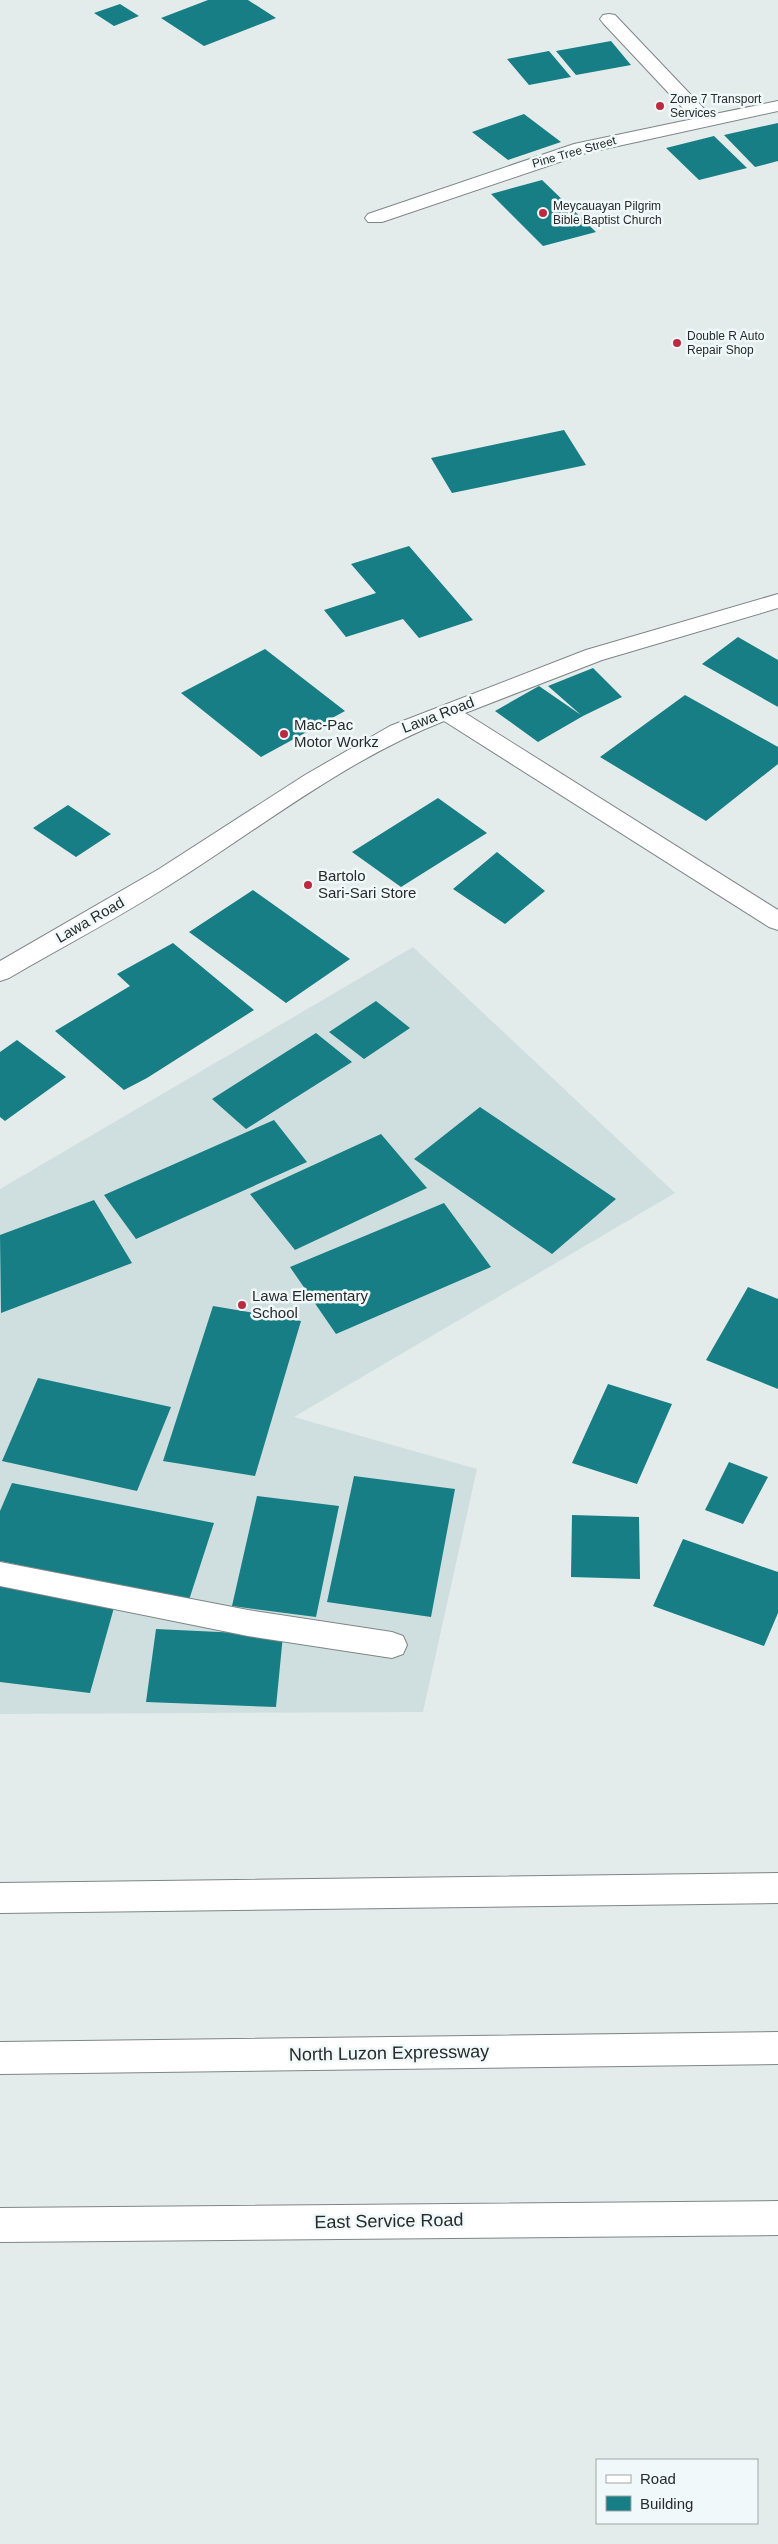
<svg xmlns="http://www.w3.org/2000/svg" width="778" height="2544" font-family="Helvetica,sans-serif">
  <style>
    .built { fill: #cfdfdf }
    .building { fill: #167e84 }
    .lines { fill: none; stroke-linecap: round; stroke-linejoin: round }
    .minor-casing { stroke: #7f8585; stroke-width: 2 }
    .highway-casing { stroke: #7f8585; stroke-width: 2 }
    .minor { fill: #fff; fill-rule: evenodd }
    .highway { fill: #fff; fill-rule: evenodd }
    .poi-dot { fill: #bb2a41; stroke: #f1f8f9; stroke-width: 2 }
    .labels { text-anchor: middle; stroke-width: 5; stroke-linejoin: round; paint-order: stroke }
    .far-poi-label { font-size: 12px; fill: #282b2b; stroke: #f1f8f9; text-anchor: start }
    .far-street-label { font-size: 12px; fill: #282b2b; stroke: #f1f8f9 }
    .street-label { font-size: 15px; fill: #282b2b; stroke: #f1f8f9 }
    .poi-label { font-size: 15px; fill: #282b2b; stroke: #f1f8f9; text-anchor: start }
    .near-street-label { font-size: 18px; fill: #282b2b; stroke: #f1f8f9 }
  </style>
  <rect width="100%" height="100%" fill="#e4ebeb"/>
  <path class="built" d="M413,947L675,1193L294,1417L477,1469L423,1712L0,1714V1189Z"/>
  <path class="building" d="M208,0H248L276,18L204,46L161,18Z
    M120,4L139,16L114,26L94,13Z
    M611,41L631,65L576,75L556,51Z
    M549,51L571,77L529,85L507,59Z
    M524,114L561,142L508,160L472,132Z
    M778,123V161L755,167L724,135Z
    M714,136L747,168L699,180L666,148Z
    M542,180L596,232L543,246L491,194Z
    M564,430L586,465L452,493L431,458Z
    M409,546L473,620L419,638L403,619L346,637L324,610L376,593L351,564Z
    M738,637L778,660V707L702,664Z
    M265,649L345,711L261,757L181,693Z
    M593,668L622,697L583,716L538,742L495,711L539,686L581,715L548,686Z
    M685,695L778,747V764L706,821L600,757Z
    M438,798L487,833L401,887L352,852Z
    M68,805L111,834L76,857L33,828Z
    M497,852L545,891L505,924L453,889Z
    M253,890L350,959L286,1003L189,932Z
    M173,943L254,1010L147,1078L124,1090L55,1031L130,986L117,974Z
    M376,1001L410,1028L364,1059L329,1032Z
    M316,1033L352,1062L246,1129L212,1099Z
    M17,1040L66,1077L5,1121L0,1117V1052Z
    M480,1107L616,1199L552,1254L414,1159Z
    M274,1120L307,1162L136,1239L104,1195Z
    M381,1134L427,1188L295,1250L250,1194Z
    M94,1200L132,1263L1,1313L0,1235Z
    M444,1203L491,1267L336,1334L290,1267Z
    M748,1287L778,1299V1389L706,1360Z
    M213,1306L301,1321L255,1476L163,1461Z
    M38,1378L171,1407L137,1491L2,1461Z
    M608,1384L672,1404L637,1484L572,1463Z
    M729,1462L768,1477L743,1524L705,1510Z
    M354,1476L455,1489L431,1617L327,1602Z
    M12,1483L214,1523L189,1600L0,1561V1511Z
    M257,1496L339,1506L316,1617L232,1606Z
    M572,1515L639,1517L640,1579L571,1577Z
    M683,1539L778,1572V1613L764,1646L653,1606Z
    M0,1584L115,1604L90,1693L0,1682Z
    M156,1629L283,1635L276,1707L146,1702Z"/>
  <g class="lines">
    <g class="minor-casing">
      <path id="minor" d="M609,14L615,15L710,115L778,101V111L586,153L382,222H368L365,218L368,214L574,144L693,119L603,23L600,19L603,15Z
        M778,594V608L602,660L465,713L778,910V930L769,927L444,721C348,759 265,824 179,879C124,915 65,945 9,978L0,981V961L159,869L305,775L390,726L586,650Z
        M0,1562L248,1610L392,1632L403,1636L407,1645L403,1654L392,1658L248,1636L0,1586Z
        M778,2201V2235L0,2242V2208Z"/>
    </g>
    <g class="highway-casing">
      <path id="highway" d="M778,1873V1903L0,1913V1883Z
        M778,2032V2064L0,2074V2042Z"/>
    </g>
    <use href="#minor" class="minor"/>
    <use href="#highway" class="highway"/>
  </g>
  <g class="poi-dot">
    <circle cx="660" cy="106" r="5"/>
    <circle cx="543" cy="213" r="5"/>
    <circle cx="677" cy="343" r="5"/>
    <circle cx="284" cy="734" r="5"/>
    <circle cx="308" cy="885" r="5"/>
    <circle cx="242" cy="1305" r="5"/>
  </g>
  <g class="labels">
    <g class="far-poi-label">
      <text x="670" y="103">Zone 7 Transport<tspan x="670" dy="14">Services</tspan></text>
      <text x="553" y="210">Meycauayan Pilgrim<tspan x="553" dy="14">Bible Baptist Church</tspan></text>
      <text x="687" y="340">Double R Auto<tspan x="687" dy="14">Repair Shop</tspan></text>
    </g>
    <g class="far-street-label">
      <text transform="translate(574 152) rotate(-16)" y="4">Pine Tree Street</text>
    </g>
    <g class="street-label">
      <text transform="translate(438 715) rotate(-21)" y="5">Lawa Road</text>
      <text transform="translate(90 920) rotate(-30)" y="5">Lawa Road</text>
    </g>
    <g class="poi-label">
      <text x="294" y="730">Mac-Pac<tspan x="294" dy="17">Motor Workz</tspan></text>
      <text x="318" y="881">Bartolo<tspan x="318" dy="17">Sari-Sari Store</tspan></text>
      <text x="252" y="1301">Lawa Elementary<tspan x="252" dy="17">School</tspan></text>
    </g>
    <g class="near-street-label">
      <text transform="translate(389 2053) rotate(-1)" y="6">North Luzon Expressway</text>
      <text transform="translate(389 2221) rotate(-1)" y="6">East Service Road</text>
    </g>
  </g>
  <rect x="596" y="2459" width="162" height="65" fill="#f1f8f9" stroke="#a1a6a7"/>
  <rect x="606" y="2475" width="25" height="8" fill="#ffffff" stroke="#a1a6a7"/>
  <text x="640" y="2484" font-size="15" fill="#282b2b">Road</text>
  <rect x="606" y="2496" width="25" height="15" fill="#167e84" stroke="#a1a6a7"/>
  <text x="640" y="2509" font-size="15" fill="#282b2b">Building</text>
</svg>
